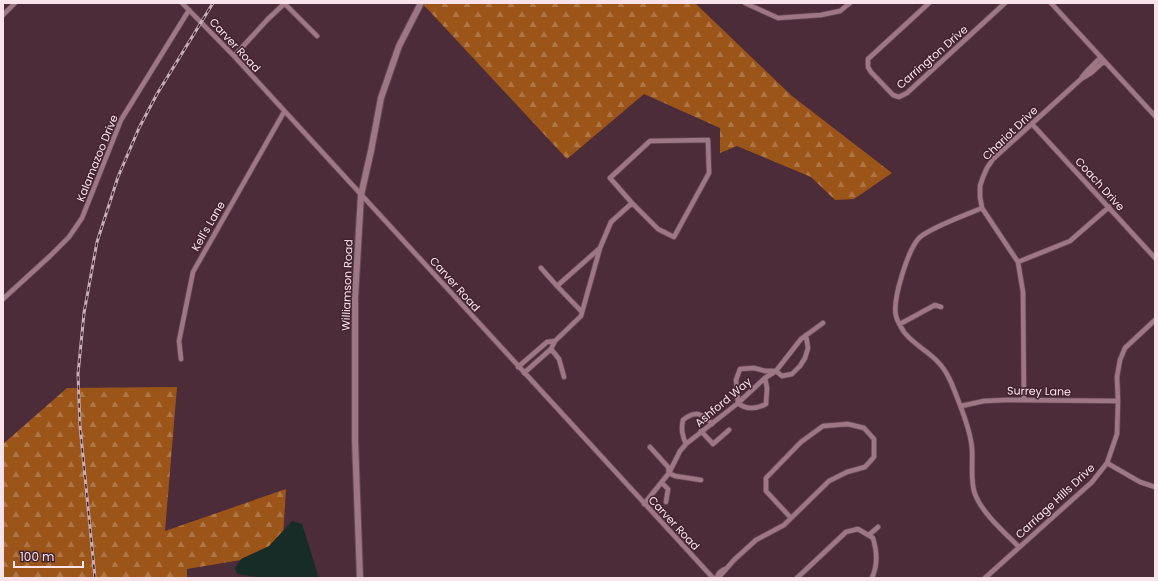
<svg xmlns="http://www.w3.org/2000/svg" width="1158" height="581" font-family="Poppins,sans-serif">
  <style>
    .forest { fill: url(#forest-firs) }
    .water { fill: #172c27 }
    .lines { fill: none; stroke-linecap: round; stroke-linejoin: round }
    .minor-casing { stroke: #654954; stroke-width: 6 }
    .secondary-casing { stroke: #654954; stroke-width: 8 }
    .minor { stroke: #9d7784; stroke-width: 4.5 }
    .secondary { stroke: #9d7784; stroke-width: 6 }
    .rail-casing { stroke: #c8afb7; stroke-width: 3 }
    .rail { stroke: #41222e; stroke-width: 1.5; stroke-dasharray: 4.5; stroke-linecap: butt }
    .labels { text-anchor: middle; stroke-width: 3; stroke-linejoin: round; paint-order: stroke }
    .street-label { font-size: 11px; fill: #fae4eb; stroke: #41222e }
  </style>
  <defs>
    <pattern id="forest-firs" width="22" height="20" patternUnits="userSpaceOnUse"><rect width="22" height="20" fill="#9b5518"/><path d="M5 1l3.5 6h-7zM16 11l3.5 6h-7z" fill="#af7545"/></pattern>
  </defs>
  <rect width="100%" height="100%" fill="#4c2c38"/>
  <path class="forest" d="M422,3H695L792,96L892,173L854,199L835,200L811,177L737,146L720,153V128L644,94L567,159Z
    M177,387L165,531L286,489L282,553L187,569V578H3V444L67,388Z"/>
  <path class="water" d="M292,521L302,524L319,578H263L237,574L235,568L241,559L269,546Z"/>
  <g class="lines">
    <g class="minor-casing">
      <path id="minor" d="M182,3L234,56L713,578
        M284,3L317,36
        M745,3L778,18L821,15L840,11L850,3
        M929,3L868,59V67L871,72L893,95L899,97L907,93L1005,3
        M1051,3L1155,116
        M3,15L15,3
        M234,56L268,19L285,3
        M1082,77L1088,70L1101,57
        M1032,124L1155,258
        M982,208C966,215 931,227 919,238C908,250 892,300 896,316C897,321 901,327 904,332C913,344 928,351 938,362C949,373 954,390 960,405C965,418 971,434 972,449C973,462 970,482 975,494C982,513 1005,533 1019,547
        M1018,262L1070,241L1109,207
        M541,268L557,286
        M3,299L50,256L69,237L82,218L121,120L189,10
        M582,312L557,286L600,248
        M900,324L935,305L941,307
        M551,349L559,359L564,377
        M181,359L179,341L193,272L284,112
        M518,367L547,342L555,341
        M524,373L551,349L555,341L581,316L600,248L611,222L632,203L610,178L650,141L708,140L709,173L674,237L658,229L632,203
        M765,378L767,388L766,404C757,409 746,410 738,403L736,380L740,369L754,368L765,371H776L782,376L792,374L800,366L805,358L808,348L806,335
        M1024,400L1023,292L1018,262L982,208L980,197V186L983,177L987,168L993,159L1081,79L1091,73L1104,61
        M961,406L984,401L1006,400L1118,401
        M701,431L713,444L729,430
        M686,444C682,435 681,429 683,420C695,410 702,413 712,424
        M650,447L668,467L669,473L675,476L701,480
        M1107,463L1140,482L1155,487
        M662,483L668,489L666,502
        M644,504L669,473L680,451L686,444L738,403L765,378L776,371L801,339L823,323
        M869,535L878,527
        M717,577C718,572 722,570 727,568
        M716,578L720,576L734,560L756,540L784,525L829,481L847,472L865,467L874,457V439L864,428L848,424L823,426L801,442L766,478V491L791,518
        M797,578L846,532L858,529L873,538C877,552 878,564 872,578
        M985,578L1092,482L1107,463L1117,434L1118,401L1117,377L1120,360L1125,348L1155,320"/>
    </g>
    <g class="secondary-casing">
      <path id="secondary" d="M360,578L355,440V298L361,195L371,151L381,98L399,46L421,3"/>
    </g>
    <use href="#minor" class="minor"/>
    <use href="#secondary" class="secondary"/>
    <g class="rail-casing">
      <path id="rail" d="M95,578L80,426L78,374L84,313L97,242L118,177L139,128L157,94L213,3"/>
    </g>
    <use href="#rail" class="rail"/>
  </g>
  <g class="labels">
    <g class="street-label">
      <text transform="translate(235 45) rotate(47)" y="4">Carver Road</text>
      <text transform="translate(932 57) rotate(-41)" y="4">Carrington Drive</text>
      <text transform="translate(1010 133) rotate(-44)" y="4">Chariot Drive</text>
      <text transform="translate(97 158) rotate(-68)" y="4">Kalamazoo Drive</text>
      <text transform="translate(1100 184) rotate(48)" y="4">Coach Drive</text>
      <text transform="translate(208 226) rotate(-60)" y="4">Kell's Lane</text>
      <text transform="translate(455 284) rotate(48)" y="4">Carver Road</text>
      <text transform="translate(347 285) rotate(-88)" y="4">Williamson Road</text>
      <text transform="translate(1039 391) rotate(1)" y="4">Surrey Lane</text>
      <text transform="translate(723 402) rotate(-40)" y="4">Ashford Way</text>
      <text transform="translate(1055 501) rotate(-43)" y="4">Carriage Hills Drive</text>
      <text transform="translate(674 523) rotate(47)" y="4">Carver Road</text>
    </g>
  </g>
  <rect width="1158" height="581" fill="none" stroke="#fae4eb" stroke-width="8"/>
  <path d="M14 561v6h69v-6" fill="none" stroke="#fae4eb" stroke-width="2"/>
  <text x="20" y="561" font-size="12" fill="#fae4eb" stroke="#41222e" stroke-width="3" paint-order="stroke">100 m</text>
</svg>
